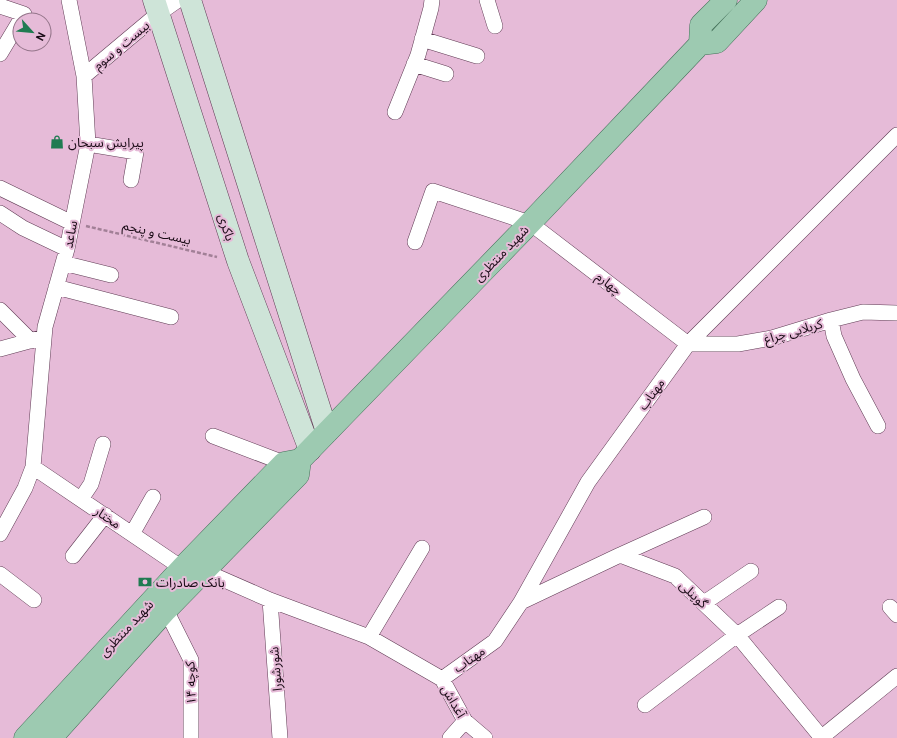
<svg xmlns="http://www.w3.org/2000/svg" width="897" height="738" font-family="Roboto,'Noto Sans Arabic',sans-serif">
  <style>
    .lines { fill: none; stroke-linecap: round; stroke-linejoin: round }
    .minor-casing { stroke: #603c55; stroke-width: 16 }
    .secondary-casing { stroke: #603c55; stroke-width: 23 }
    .primary-casing { stroke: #447059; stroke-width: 23 }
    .path { stroke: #a28097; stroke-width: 2.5; stroke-dasharray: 4 2; stroke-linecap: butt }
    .minor { stroke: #fff; stroke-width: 15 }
    .secondary { stroke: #cee4d8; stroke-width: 22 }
    .primary { stroke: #9dcab1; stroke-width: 22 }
    .labels { text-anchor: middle; stroke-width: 4; stroke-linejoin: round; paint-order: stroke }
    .street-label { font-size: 13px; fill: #1a0b16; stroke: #e6bbd8 }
    .poi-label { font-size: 13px; fill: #1a0b16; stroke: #e6bbd8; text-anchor: start }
  </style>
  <rect width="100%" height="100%" fill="#e6bbd8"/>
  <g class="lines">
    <g class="minor-casing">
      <path id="minor" d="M487,0L495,26
        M0,6L24,14L0,54
        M422,39L477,56
        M414,64L446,74
        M84,76L158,14L178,0
        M395,112L418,55L431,8L432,0
        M88,144L136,152L131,180
        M0,188L72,223
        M0,213L23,228L67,249
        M415,242L433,191L530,223L688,344H738L772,338L831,320L863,312L897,313
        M63,263L111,275
        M56,287L171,317
        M0,310L31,341
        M831,320L834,336L853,379L878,426
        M0,349L44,337
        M213,436L284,463
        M33,467L182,568
        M81,499L91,484L103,444
        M0,534L25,488L33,467L45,327L67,249L88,144L84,76L69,0
        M132,534L153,497
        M620,555L704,517
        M73,556L105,515
        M204,571L270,600L369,637L442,679
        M0,574L34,600
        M270,600L280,738
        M521,602L620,555L675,576L737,635L822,738
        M160,603L166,610L191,660V738
        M704,603L751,571
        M890,607L897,615
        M369,637L422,548
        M442,679L495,641L521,602L588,482L688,344L897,135
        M442,679L465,721L485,738
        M645,705L737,635L779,607
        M822,737L897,676
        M450,738L465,721"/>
    </g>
    <g class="secondary-casing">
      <path id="secondary" d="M154,0L238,261L310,450
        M190,0L327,432"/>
    </g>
    <g class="primary-casing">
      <path id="primary" d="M700,44L701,25L726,0
        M25,738L182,568L284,463L300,460L530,223L700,44L717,42L756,0
        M51,738L166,610L298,475L300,460"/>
    </g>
    <path class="path" d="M86,226L217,257"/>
    <use href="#minor" class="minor"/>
    <use href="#secondary" class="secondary"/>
    <use href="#primary" class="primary"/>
  </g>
  <defs>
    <g id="shop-bare" transform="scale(1.08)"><path d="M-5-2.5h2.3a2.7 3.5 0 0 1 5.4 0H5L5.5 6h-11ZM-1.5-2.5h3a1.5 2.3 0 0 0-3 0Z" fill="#1f7b51" stroke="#e6bbd8" stroke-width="2.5" paint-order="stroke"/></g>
    <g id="bank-bare" transform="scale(1.08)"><path d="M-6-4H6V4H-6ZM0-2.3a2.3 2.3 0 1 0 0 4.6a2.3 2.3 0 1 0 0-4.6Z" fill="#1f7b51" stroke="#e6bbd8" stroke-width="2.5" paint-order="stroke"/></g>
  </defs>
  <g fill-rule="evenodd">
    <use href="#shop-bare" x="57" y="142"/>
    <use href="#bank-bare" x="145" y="582"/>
  </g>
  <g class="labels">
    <g class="street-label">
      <text transform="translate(121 45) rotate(-40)" y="5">بیست و سوم</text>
      <text transform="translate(227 227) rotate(72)" y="5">باکری</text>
      <text transform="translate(157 232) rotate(13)" y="5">بیست و پنجم</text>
      <text transform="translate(70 234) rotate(-79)" y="5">ساعد</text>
      <text transform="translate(501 253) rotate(-46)" y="5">شهید منتظری</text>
      <text transform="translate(609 283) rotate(38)" y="5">چهارم</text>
      <text transform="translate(793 331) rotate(-16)" y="5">کربلایی چراغ</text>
      <text transform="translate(651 394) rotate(-54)" y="5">مهتاب</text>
      <text transform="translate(108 517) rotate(34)" y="5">مختار</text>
      <text transform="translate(694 594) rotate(43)" y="5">گوینلی</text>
      <text transform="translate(126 628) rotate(-47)" y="5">شهید منتظری</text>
      <text transform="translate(469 659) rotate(-35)" y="5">مهتاب</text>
      <text transform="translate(275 669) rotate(-95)" y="5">شورشورا</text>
      <text transform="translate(190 683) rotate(-92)" y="5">کوچه ۱۴</text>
      <text transform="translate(454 701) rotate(60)" y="5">آغداش</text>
    </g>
    <g class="poi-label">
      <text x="68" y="147">پیرایش سبحان</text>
      <text x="156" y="587">بانک صادرات</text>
    </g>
  </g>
  <g transform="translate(32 32) rotate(117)"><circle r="19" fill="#e6bbd8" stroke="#94758a"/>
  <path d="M0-3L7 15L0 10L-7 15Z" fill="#1f7b51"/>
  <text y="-6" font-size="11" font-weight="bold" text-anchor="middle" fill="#1a0b16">N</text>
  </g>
</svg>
